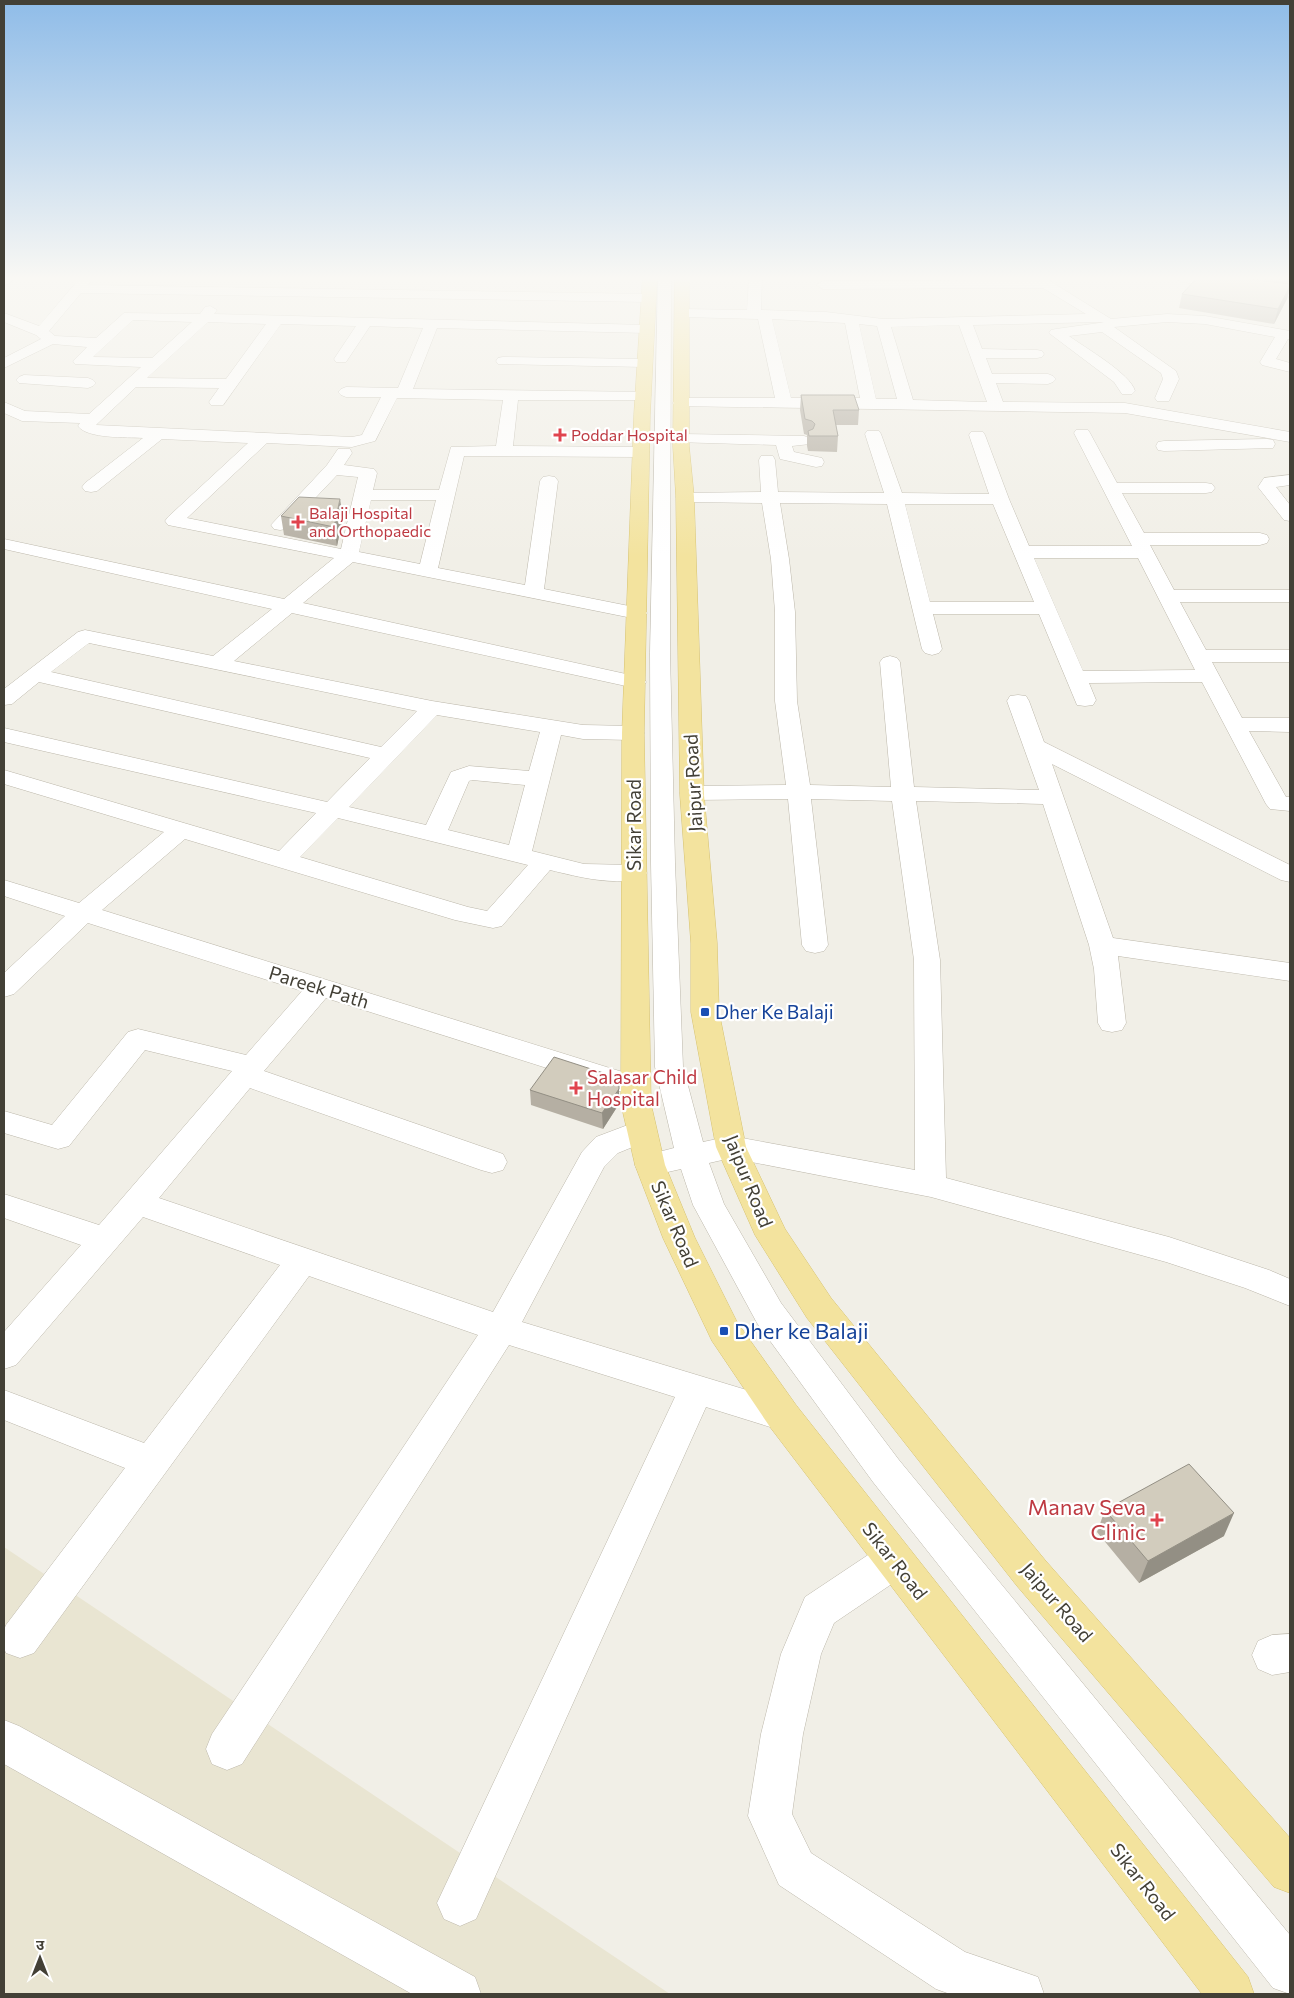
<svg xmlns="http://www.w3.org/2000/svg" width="1294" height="1998" font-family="Commissioner,'Noto Sans Devanagari',sans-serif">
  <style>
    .education { fill: #e9e5d2 }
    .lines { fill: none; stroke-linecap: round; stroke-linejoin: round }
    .minor-casing { stroke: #bcb7aa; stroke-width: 1 }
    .major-casing { stroke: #d6c270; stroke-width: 1 }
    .minor { fill: #fff; fill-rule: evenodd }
    .major { fill: #f3e39e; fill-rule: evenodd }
    .wall { fill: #b5afa3 }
    .shaded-wall { fill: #938f84 }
    .building { fill: #d2ccbd; stroke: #938f84 }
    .health-dot { fill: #e0444e; stroke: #fff; stroke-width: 2 }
    .transit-dot { fill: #1a4fb4; stroke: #fff; stroke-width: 2 }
    .labels { text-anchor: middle; stroke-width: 4.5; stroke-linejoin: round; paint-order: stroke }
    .far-health-label { font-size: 16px; fill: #be3a42; stroke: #fff; text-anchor: start }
    .street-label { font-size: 19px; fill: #434036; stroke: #fff }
    .transit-label { font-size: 19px; fill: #164399; stroke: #fff; text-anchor: start }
    .health-label { font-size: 19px; fill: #be3a42; stroke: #fff; text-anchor: start }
    .near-transit-label { font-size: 22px; fill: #164399; stroke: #fff; text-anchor: start }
    .near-health-label { font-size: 22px; fill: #be3a42; stroke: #fff; text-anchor: end }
  </style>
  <rect width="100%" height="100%" fill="#f1efe7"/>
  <path class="education" d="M4,1547L670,1994H4Z"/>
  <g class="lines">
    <g class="minor-casing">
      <path id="minor" d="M4,278H14L9,284L4,285Z
        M80,278H93L88,285L649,294L656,298L649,302L81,293L49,331L55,336L96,338L124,313L200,314L205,307L210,306L217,310L214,314L647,325L652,326L654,329L652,332L647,333L437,328L413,389L649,392L651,395L649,398L643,400H518L513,446L641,447L647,448L649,452L647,456L641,457L464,456L438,568L525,585L540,481L543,477L549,476L555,477L558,481L544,589L644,609L647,613L644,617L637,619L353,562L303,603L635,676L643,677L646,682L643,687L635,688L292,613L234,661L432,701L583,725L633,726L641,728L644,733L641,738L633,740L583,739L561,735L532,851L584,864L634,865L643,868L647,873L643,878C613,886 579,877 550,870L502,926L493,928L455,920L185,839L102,910L645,1079L650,1086L645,1093L635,1096L326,998L264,1071L503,1154L507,1162L503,1170L492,1173L481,1170L250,1088L159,1198L493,1312L582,1152L596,1137L641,1120L652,1123L656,1131L652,1139L618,1153L604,1167L522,1322L783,1401L796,1405L801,1416L796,1427L783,1431L706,1407L476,1919L460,1926L444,1919L437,1903L675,1397L509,1345L242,1764L227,1770L212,1764L206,1749L212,1734L478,1335L309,1276L34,1653L20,1658L6,1653C2,1645 2,1633 6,1625L125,1468L4,1420V1390L144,1443L280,1265L143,1217L16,1365L4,1369V1332L81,1245L4,1218V1194L99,1225L232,1071L145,1050L69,1146L58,1149L4,1133V1111L52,1125L128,1032L138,1029L246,1055L302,991L88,923L14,994L4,997V973L65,916L4,896V880L79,903L164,832L4,784V770L279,851L316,813L4,742V728L327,802L370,758L39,682L12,704L4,705V689L78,632L85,630L213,656L272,609L4,549V539L284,599L334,558L168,525L165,521L168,517L248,443L162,439L97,491L91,492L85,491L82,487L85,483L143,438C127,437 87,439 78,426L80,423L22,421L4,413V402L25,411L89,414L141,367L75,364L73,361L87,347L53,344L4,368V358L41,339L36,335L4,322V313L39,326ZM133,320L192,322L152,358L93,357ZM208,322L266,324L226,379L147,378ZM281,324L356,326L334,359L336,362H346L370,326L423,328L398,388L346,387L341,389L338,392L341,395L346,397H381L362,435L352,437L96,425L136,387L219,388L209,402L211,405H223ZM397,398L503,400L496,446L451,447L439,490H373L377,473L374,469L344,465L352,453L350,449H338L327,465L271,525L274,529L280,530L286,529L337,475L358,477L341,549L187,518L267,443L352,447L375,441ZM371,500H436L420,564L359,552ZM89,643L417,711L381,747L51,672ZM437,715L540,732L529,771L469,766L451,772L426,825L349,807ZM472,780L525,785L509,845L448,830L469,781ZM338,818L528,865L487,911L468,907L300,857Z
        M658,278H671L670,653L675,863L683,1067L703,1142L731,1136L915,1170L914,960L892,801L811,799L828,945L824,951L815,953L806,951L802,945L788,799L692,800L684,798L680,793L684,788L692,786L786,785L775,701V612L771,559L762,503L685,502L679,501L676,497L679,493L761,492L759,460L761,456H773L775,460L778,492L884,493L865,434L867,431H879L881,434L902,493L989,494L969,435L971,432H983L985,435L1009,499L1029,546H1132L1074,433L1076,430H1088L1090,433L1117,483H1206L1212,484L1215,488L1212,492L1206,493H1122L1144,533H1260L1267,535L1269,539L1267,543L1260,545H1150L1174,590H1290V602H1180L1206,650H1290V662H1212L1242,718H1290V732L1249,731L1286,797H1290V811L1270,809L1266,804L1202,682L1089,683L1096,700L1093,705L1085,706L1077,705L1039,614H933L942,649L939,653L932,655L925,653L922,649L887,504L780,503L789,559L795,612L797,701L810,785L891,787L880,662L883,658L890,656L897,658L900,662L914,787L1039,790L1007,701L1010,696L1018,695L1026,696L1029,701L1044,742L1290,865V882L1281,880L1052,764L1113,938L1290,963V981L1118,956L1126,1023L1122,1030L1112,1032L1102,1030L1098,1023L1094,969L1089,945L1043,804L916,801L940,960L946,1178L1169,1237L1269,1270L1290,1279V1306L1245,1288L1166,1262L931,1197L731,1158L709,1163L724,1204L781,1303L899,1460L1290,1935V1994L1273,1988L873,1482L757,1323L693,1205L681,1169L650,1176L639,1173L635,1165L639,1157L674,1148L655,1067L651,863L650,653ZM905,504H993L1034,602H930ZM1034,558H1138L1195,670L1083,671Z
        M749,278H762L761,310L826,312L883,319L1086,314L1043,288L823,289L816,285L823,281L1031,280L1030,278H1045L1111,319L1167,314L1205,316L1290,331V339H1288L1276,359L1290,363V372L1262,365L1260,362L1275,337L1205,324L1167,322L1114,327L1176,371L1179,379L1169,401H1157L1155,398L1163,379L1161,373L1102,332L1069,336C1084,347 1131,374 1135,391L1132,394H1122L1114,382L1049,333L1051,330L1056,329L1099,323H1104L1100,322L973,325L982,349L1037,350L1042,351L1044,354L1042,357L1037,358H986L992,374H1048L1053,376L1056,379L1053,382L1048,384L996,383L1003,402L1125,403L1290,432V442L1125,413L675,406L673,403L675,400L681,398H775L758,319L683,317L676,313L683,309L747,310ZM772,319L845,323L860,398H791ZM859,324L877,326L897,399H876ZM959,325L987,402L913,400L891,327Z
        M1175,278H1209L1290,289V297L1182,282Z
        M503,357L645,359L650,360L652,363L650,366L645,367L498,364L496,361L498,358Z
        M24,375L88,378L93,380L96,383L93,386L88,388L19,383L16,380L19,377Z
        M681,434L804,436L810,438L812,441L810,444L792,446L794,452L822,458L824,462L822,466L816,467L780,459L776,445L675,442L673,439L675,436Z
        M1267,439L1273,440L1275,444L1273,448L1164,451L1158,450L1156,446L1158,442L1164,441Z
        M1290,475V485L1276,487L1290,505V521L1284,520L1258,487L1264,478Z
        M894,1542L908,1547L913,1560L908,1573L834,1623L821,1654L803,1734L792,1814L811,1853L965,1952L1038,1977L1044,1994H950L936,1989L779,1885L748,1816L761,1734L781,1654L805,1597L880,1547Z
        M1290,1634V1672L1272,1675L1258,1669L1252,1655L1258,1641L1272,1635Z
        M4,1720L19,1726L475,1977L481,1994H412L4,1764Z"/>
    </g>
    <g class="major-casing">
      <path id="major" d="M643,278H657L650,415L644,733L651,1104L665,1165L695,1238L737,1322L796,1405L1248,1977L1254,1994H1202L770,1427L712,1341L663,1238L635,1165L621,1104L622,733L634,415Z
        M675,278H689V446L694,497L704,795L717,943L719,1012L746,1147L785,1229L831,1298L1045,1560L1290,1838V1893L1274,1887L1017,1586L807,1318L755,1235L716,1147L691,1012V943L680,795L676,497L673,446Z"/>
    </g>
    <use href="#minor" class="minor"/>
    <use href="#major" class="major"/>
  </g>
  <path class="wall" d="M1197,278H1290V288L1287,299L1274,324L1179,308L1182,294Z
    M801,395L859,410L858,425H836L838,436L837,452L808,451L807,446V435L804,434L800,410Z
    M281,516L343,517L337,546L284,535Z
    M530,1090L619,1104L603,1129L531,1105Z
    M1105,1510L1224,1536L1139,1583L1097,1532Z"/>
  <path class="shaded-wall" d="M1290,286L1287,299L1274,324L1278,309Z
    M340,499L343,517L337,546L334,527Z
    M619,1078V1104L603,1129L602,1113Z
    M1234,1513L1224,1536L1139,1583L1148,1561Z"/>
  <path class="building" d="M1197,278H1242L1290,284V286L1278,309L1182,294Z
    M801,395H854L859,410H833L838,436H809L808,431L813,429L815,424L812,421L805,419Z
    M299,497L340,499L334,527L281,516Z
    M554,1057L619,1078V1089L602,1113L530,1090Z
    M1189,1464L1234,1513L1148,1561L1105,1510Z"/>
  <linearGradient id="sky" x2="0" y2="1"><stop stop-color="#8fbce8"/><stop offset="0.5" stop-color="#f9f8f4"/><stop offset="1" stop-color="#f9f8f4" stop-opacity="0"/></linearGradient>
  <rect width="1294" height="557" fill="url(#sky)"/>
  <g class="health-dot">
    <path d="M557.5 427.5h5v5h5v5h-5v5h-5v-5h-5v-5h5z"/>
    <path d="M295.5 514.5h5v5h5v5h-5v5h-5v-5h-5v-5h5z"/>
    <path d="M573.5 1080.5h5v5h5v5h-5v5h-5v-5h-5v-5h5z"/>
    <path d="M1154.5 1512.5h5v5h5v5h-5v5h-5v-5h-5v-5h5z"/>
  </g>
  <g class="transit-dot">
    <rect x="700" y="1007" width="10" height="10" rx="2.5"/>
    <rect x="719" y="1326" width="10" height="10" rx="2.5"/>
  </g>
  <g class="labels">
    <g class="far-health-label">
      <text x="571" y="441">Poddar Hospital</text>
      <text x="309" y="519">Balaji Hospital<tspan x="309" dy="18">and Orthopaedic</tspan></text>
    </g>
    <g class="street-label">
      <text transform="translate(693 783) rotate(-93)" y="7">Jaipur Road</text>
      <text transform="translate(634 825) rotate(-90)" y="7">Sikar Road</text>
      <text transform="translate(319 987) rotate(17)" y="7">Pareek Path</text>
      <text transform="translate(749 1181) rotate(68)" y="7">Jaipur Road</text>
      <text transform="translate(675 1224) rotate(67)" y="7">Sikar Road</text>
      <text transform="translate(895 1561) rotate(52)" y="7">Sikar Road</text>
      <text transform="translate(1057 1602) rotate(49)" y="7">Jaipur Road</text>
      <text transform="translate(1143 1882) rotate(52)" y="7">Sikar Road</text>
    </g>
    <g class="transit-label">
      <text x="715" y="1019">Dher Ke Balaji</text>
    </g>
    <g class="health-label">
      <text x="587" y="1084">Salasar Child<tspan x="587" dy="22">Hospital</tspan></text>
    </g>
    <g class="near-transit-label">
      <text x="734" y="1339">Dher ke Balaji</text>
    </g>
    <g class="near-health-label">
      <text x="1146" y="1515">Manav Seva<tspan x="1146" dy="25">Clinic</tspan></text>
    </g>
  </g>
  <rect width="1294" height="1998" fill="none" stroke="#434036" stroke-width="10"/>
  <g transform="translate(40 1958)" stroke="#ffffff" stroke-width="4" paint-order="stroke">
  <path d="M0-4L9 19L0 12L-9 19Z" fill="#434036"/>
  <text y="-8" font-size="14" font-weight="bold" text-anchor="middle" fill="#434036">उ</text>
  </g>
</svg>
